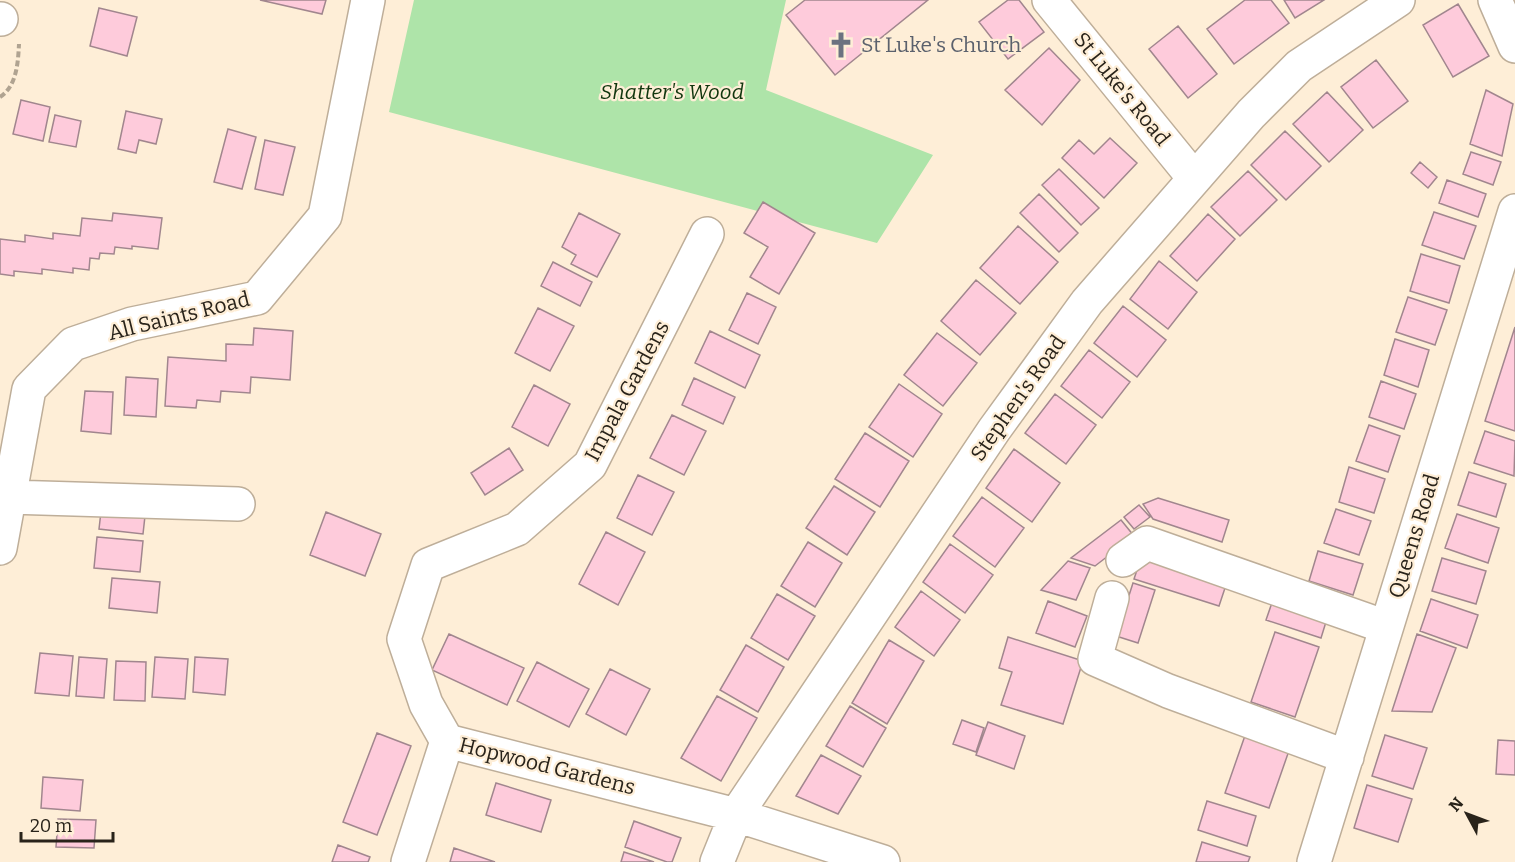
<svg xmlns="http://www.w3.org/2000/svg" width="1515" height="862" font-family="Bitter,serif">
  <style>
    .green { fill: #aee4a9 }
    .building { fill: #fecbdb; stroke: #a1868e; stroke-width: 1.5 }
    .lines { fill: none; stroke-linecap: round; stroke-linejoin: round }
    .minor-casing { stroke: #beae99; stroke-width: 36 }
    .path { stroke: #b0a391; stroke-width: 4; stroke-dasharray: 6 3; stroke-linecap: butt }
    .minor { stroke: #fff; stroke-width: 33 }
    .labels { text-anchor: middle; stroke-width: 4.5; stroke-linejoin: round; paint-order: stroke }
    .worship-label { font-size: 21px; fill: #5b616d; stroke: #feeed7; text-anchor: start }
    .street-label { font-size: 21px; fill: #29231a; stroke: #feeed7 }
    .park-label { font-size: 21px; font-style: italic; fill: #10350d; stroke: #feeed7 }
  </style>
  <rect width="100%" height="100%" fill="#feeed7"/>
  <path class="green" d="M414,0H786L766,90L933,155L877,243L389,112Z"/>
  <path class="building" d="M260,0H326L322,14Z
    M805,0H928L835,75L786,15Z
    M1008,0H1019L1044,32L1008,59L979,22Z
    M1245,0H1271L1289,23L1234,64L1207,29Z
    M1284,0H1324L1295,18Z
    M1458,4L1489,56L1453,77L1423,25Z
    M99,8L137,17L127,56L90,46Z
    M1178,26L1217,74L1188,98L1149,49Z
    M1049,48L1080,80L1042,125L1005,90Z
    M1376,60L1408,101L1373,128L1341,87Z
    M1486,90L1513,104L1502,156L1470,144Z
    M1327,92L1363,130L1329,162L1293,124Z
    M21,100L50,107L43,141L13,134Z
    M126,111L162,119L156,144L139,140L136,153L118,149Z
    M55,115L81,121L76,147L49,142Z
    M228,129L256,137L242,189L214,182Z
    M1285,131L1321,166L1286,200L1251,165Z
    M1110,138L1137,163L1104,198L1062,158L1079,140L1094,154Z
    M265,140L295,147L283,195L255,189Z
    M1471,152L1501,162L1493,185L1463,174Z
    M1420,162L1437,177L1428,188L1411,173Z
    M1059,169L1099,208L1081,225L1042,185Z
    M1248,171L1277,200L1240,236L1211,207Z
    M1447,180L1486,194L1478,217L1439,203Z
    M1039,194L1078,233L1059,252L1020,213Z
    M763,202L815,233L779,294L750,277L768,247L744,233Z
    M1434,212L1476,226L1464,259L1422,245Z
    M113,213L162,218L158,249L132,246V249L115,247L114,254L100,253L99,259L90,258L89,270L73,268V273L42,269V274L14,271V276L0,274V239L25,242V235L53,239V233L80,236L82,218L112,221Z
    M579,213L620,234L597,277L571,264L576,255L562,247Z
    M1208,214L1235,239L1197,281L1170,256Z
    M1018,226L1058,262L1020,304L980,268Z
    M1421,254L1460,266L1449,303L1410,291Z
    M1159,261L1197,292L1168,329L1130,299Z
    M553,262L592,282L580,306L541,286Z
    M976,280L1016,313L980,355L941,321Z
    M747,293L776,307L758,344L729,330Z
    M1408,297L1447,310L1435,345L1396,332Z
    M1123,306L1166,340L1137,377L1094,343Z
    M538,308L574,326L550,371L515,353Z
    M1515,327V431L1485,421Z
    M254,328L293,331L290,380L251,377L250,393L221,391L220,402L197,400L196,408L165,406L168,357L226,361V344L253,345Z
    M710,331L760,355L745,388L695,363Z
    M937,333L977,363L943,406L904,375Z
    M1395,339L1429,350L1418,387L1384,375Z
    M1089,350L1130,382L1102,418L1061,386Z
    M126,377L158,379L156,417L124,415Z
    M694,378L735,397L723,424L682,405Z
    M1381,381L1416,394L1404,429L1369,417Z
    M899,384L942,414L913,457L869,427Z
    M534,385L570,404L548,446L512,427Z
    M85,391L113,392L111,434L81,431Z
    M1055,394L1096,425L1066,464L1025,433Z
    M672,415L706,431L684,475L650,458Z
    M1369,425L1400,436L1388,472L1356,461Z
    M1485,431L1515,441L1514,476L1474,463Z
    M865,433L909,461L880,507L835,479Z
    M509,448L523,470L485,495L471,473Z
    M1014,449L1060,483L1032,522L986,488Z
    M1349,467L1385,479L1374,513L1339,502Z
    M1469,472L1506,484L1496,517L1458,505Z
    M638,475L674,492L652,535L617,518Z
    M834,486L875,512L847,555L806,528Z
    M982,497L1024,528L995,567L953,536Z
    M1158,498L1229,520L1222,542L1153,519L1143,504Z
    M102,503L146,507L143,534L99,529Z
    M1139,505L1150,517L1134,529L1124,517Z
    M1336,509L1371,521L1359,555L1324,543Z
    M326,512L381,534L365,576L310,555Z
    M1457,514L1499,528L1488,563L1445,548Z
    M1121,520L1134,536L1095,566L1071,558Z
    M606,532L645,552L618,605L579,584Z
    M97,537L143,541L140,572L94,568Z
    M808,542L842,563L815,607L781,586Z
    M950,544L993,575L965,613L923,582Z
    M1318,551L1363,564L1353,595L1309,581Z
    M1142,555L1227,582L1219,606L1134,579Z
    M1442,558L1486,571L1476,604L1432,591Z
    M1068,561L1090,568L1076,600L1041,590Z
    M112,578L160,582L157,613L109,608Z
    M1133,583L1155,590L1138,643L1116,636Z
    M921,591L960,620L934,656L895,627Z
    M1276,591L1330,609L1321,638L1266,620Z
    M777,594L815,616L788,660L751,638Z
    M1431,599L1478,615L1467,648L1420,631Z
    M1048,601L1087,616L1075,647L1036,633Z
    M1275,632L1319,647L1295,717L1251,702Z
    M449,634L524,668L507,705L432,670Z
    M1417,634L1456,648L1432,712L1392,711Z
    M1008,637L1083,661L1063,724L1001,705L1012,672L999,668Z
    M889,640L924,661L887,724L852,703Z
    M746,645L784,667L758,712L720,690Z
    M40,653L73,656L69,696L35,693Z
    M79,657L107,659L104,698L76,696Z
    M155,657L188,659L185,699L152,697Z
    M195,657L228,659L225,695L193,692Z
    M116,661L146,662L145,701L114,700Z
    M537,662L589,689L569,727L517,701Z
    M610,669L650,689L626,735L586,714Z
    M717,696L757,718L721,781L681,758Z
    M850,706L886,728L863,767L826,746Z
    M962,720L984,728L976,752L953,744Z
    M988,722L1025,736L1014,769L976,755Z
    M1248,727L1292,742L1269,808L1225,793Z
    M377,733L411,746L377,835L343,822Z
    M1385,735L1427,748L1413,789L1372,776Z
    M1498,740L1515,741V775L1496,774Z
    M821,755L861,776L838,814L796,796Z
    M43,777L83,780L80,811L41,808Z
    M496,783L551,800L541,832L486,815Z
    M1367,785L1412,799L1398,842L1354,828Z
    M1207,801L1256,816L1247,846L1198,830Z
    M58,819L96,820L94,848L56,847Z
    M634,821L681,838L672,862H667L625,847Z
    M1202,842L1250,857L1248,862H1196Z
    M338,845L370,857L368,862H332Z
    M454,848L495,862H450Z
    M624,852L654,862H621Z"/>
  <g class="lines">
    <g class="minor-casing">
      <path id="minor" d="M1049,0L1194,178
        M1495,0L1515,46
        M0,19H1
        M9,497L238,504
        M0,548L29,389L73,344L132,324L257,298L325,216L368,0
        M1123,560L1147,543L1386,627
        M1112,598L1095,659L1168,691L1347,757
        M447,741L426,704L404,639L428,565L517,529L590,465L707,234
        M408,862L447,741L736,815L883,862
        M717,862L736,815L994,430L1087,302L1251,114L1299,66L1398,0
        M1314,862L1515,211"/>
    </g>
    <path class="path" d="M0,97C17,86 18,62 19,44"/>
    <use href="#minor" class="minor"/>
  </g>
  <defs>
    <g id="church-bare" transform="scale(2.07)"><path d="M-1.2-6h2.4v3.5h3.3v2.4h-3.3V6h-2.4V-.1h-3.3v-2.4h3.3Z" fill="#6b7280" stroke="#feeed7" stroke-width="2.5" paint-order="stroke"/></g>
  </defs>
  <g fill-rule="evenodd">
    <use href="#church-bare" x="841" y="45"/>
  </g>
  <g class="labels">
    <g class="worship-label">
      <text x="861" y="52">St Luke's Church</text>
    </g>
    <g class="street-label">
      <text transform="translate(1122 89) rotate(51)" y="7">St Luke's Road</text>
      <text transform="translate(179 316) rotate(-14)" y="7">All Saints Road</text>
      <text transform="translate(627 391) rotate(-62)" y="7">Impala Gardens</text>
      <text transform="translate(1018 398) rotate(-55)" y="7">Stephen's Road</text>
      <text transform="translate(1414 536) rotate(-73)" y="7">Queens Road</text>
      <text transform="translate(547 766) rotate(14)" y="7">Hopwood Gardens</text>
    </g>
    <g class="park-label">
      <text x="672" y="99">Shatter's Wood</text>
    </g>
  </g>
  <g transform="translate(1467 814) rotate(311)" stroke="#feeed7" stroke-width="4.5" paint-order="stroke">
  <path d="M0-4.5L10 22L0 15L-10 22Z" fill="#29231a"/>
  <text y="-9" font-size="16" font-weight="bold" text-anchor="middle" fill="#29231a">N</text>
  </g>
  <path d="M21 832v9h92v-9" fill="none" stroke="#29231a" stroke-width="3"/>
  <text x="30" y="832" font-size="18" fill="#29231a" stroke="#feeed7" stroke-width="4.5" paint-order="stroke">20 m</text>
</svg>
